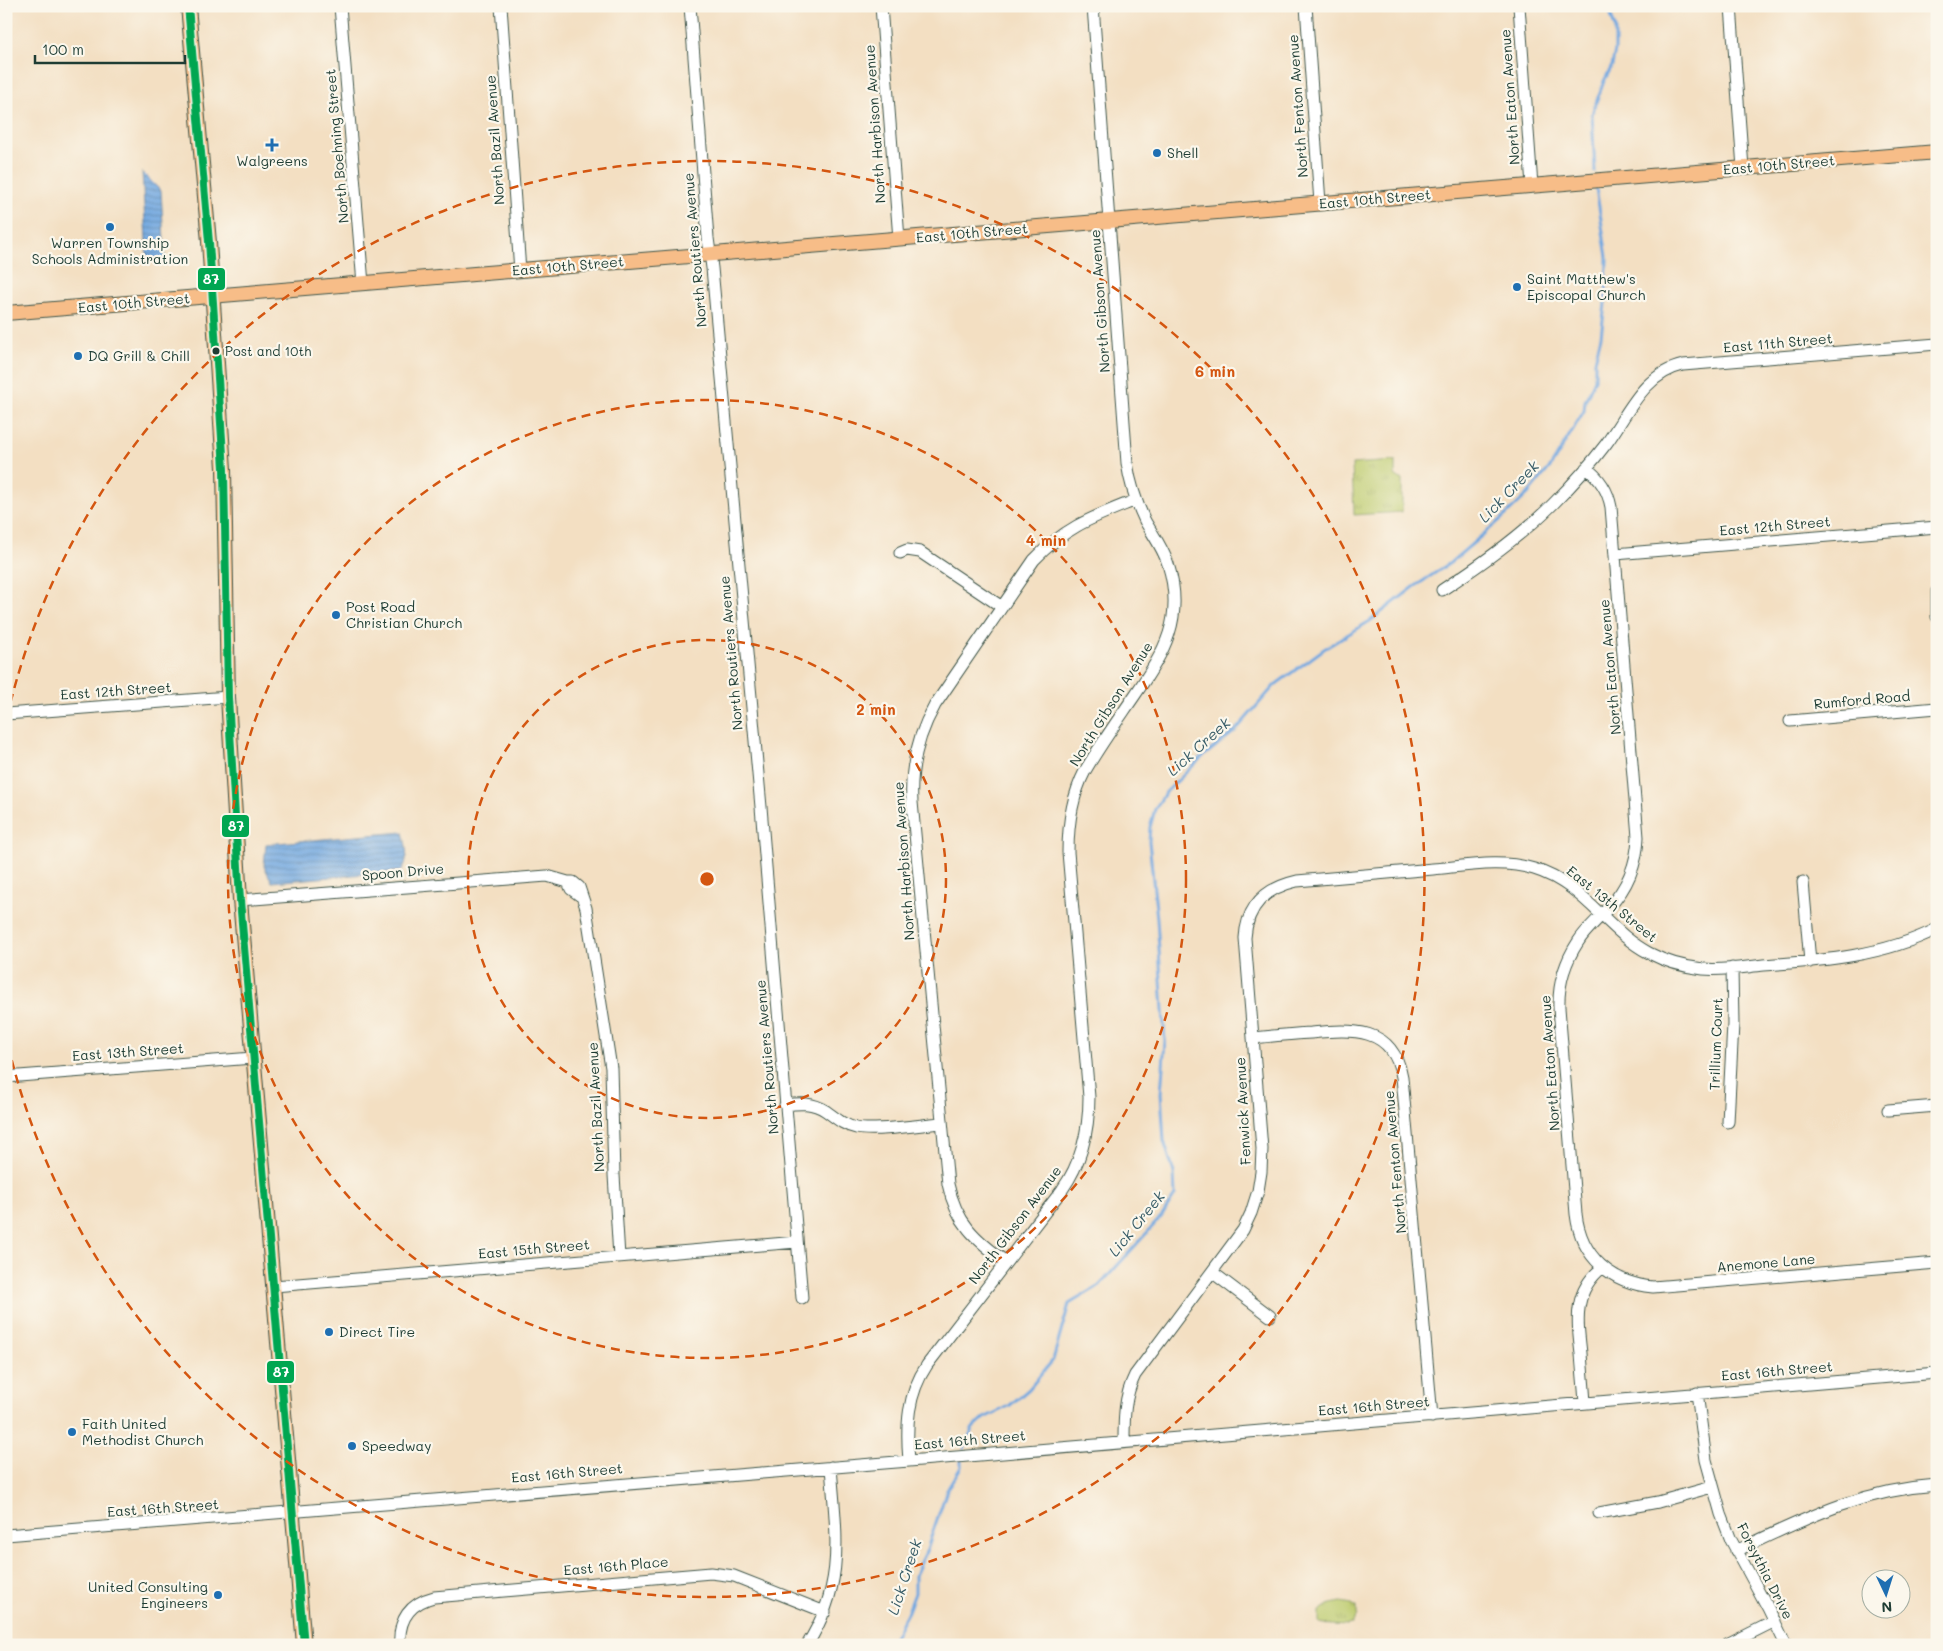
<svg xmlns="http://www.w3.org/2000/svg" width="1943" height="1651" font-family="Mali,sans-serif">
  <style>
    .park { fill: url(#park-tufts); stroke: #6e8450 }
    .water { fill: url(#water-rules); stroke: #49728a }
    .lines { fill: none; stroke-linecap: round; stroke-linejoin: round }
    .stream { stroke: #73a8e0; stroke-width: 3 }
    .minor-casing { stroke: #3f5549; stroke-width: 13 }
    .major-casing { stroke: #3f5549; stroke-width: 16 }
    .minor { stroke: #fff; stroke-width: 11 }
    .major { stroke: #f7bd88; stroke-width: 14 }
    .bus-1-casing { stroke: #fbf7ec; stroke-width: 11 }
    .bus-1 { stroke: #00a651; stroke-width: 8 }
    .ring { fill: none; stroke: #d45610; stroke-width: 2.5; stroke-dasharray: 9 6 }
    .poi-dot { fill: #1f6fb2; stroke: #fbf7ec; stroke-width: 2 }
    .bus-dot { fill: #1f3d34; stroke: #fbf7ec; stroke-width: 2 }
    .labels { text-anchor: middle; stroke-width: 4.5; stroke-linejoin: round; paint-order: stroke }
    .bus-label { font-size: 13px; fill: #1f3d34; stroke: #fbf7ec; text-anchor: start }
    .street-label { font-size: 14px; fill: #1f3d34; stroke: #fbf7ec }
    .poi-label { font-size: 14px; fill: #1f3d34; stroke: #fbf7ec; text-anchor: start }
    .water-label { font-size: 15px; font-style: italic; fill: #385d68; stroke: #fbf7ec }
    .centre { fill: #d45610; stroke: #fbf7ec; stroke-width: 2.5 }
    .ring-label { font-size: 15px; text-anchor: middle; font-weight: bold; fill: #d45610; stroke: #fbf7ec; stroke-width: 4.5; stroke-linejoin: round; paint-order: stroke }
    .line-badge { stroke: #fbf7ec; stroke-width: 2 }
    .badge-label { font-size: 14px; text-anchor: middle; font-weight: bold; fill: #fff }
  </style>
  <defs>
    <pattern id="park-tufts" width="24" height="20" patternUnits="userSpaceOnUse" patternTransform="scale(1.25)"><rect width="24" height="20" fill="#bcca6c"/><path d="M3 7l-1-3M5 7V3M7 7l1-3M15 17l-1-3M17 17v-4M19 17l1-3" fill="none" stroke="#a1ae5e"/></pattern>
    <pattern id="water-rules" width="6" height="5" patternUnits="userSpaceOnUse" patternTransform="scale(1.25)"><rect width="6" height="5" fill="#73a8e0"/><path d="M0 2.5h6" fill="none" stroke="#5e8ab6"/></pattern>
  </defs>
  <rect width="100%" height="100%" fill="#fbf7ec"/>
  <filter id="ink" filterUnits="userSpaceOnUse"><feTurbulence type="fractalNoise" baseFrequency=".02" numOctaves="2"/><feDisplacementMap in="SourceGraphic" scale="10" xChannelSelector="R" yChannelSelector="G"/><feConvolveMatrix kernelMatrix="1 2 1 2 8 2 1 2 1" color-interpolation-filters="sRGB"/></filter>
  <filter id="wash" filterUnits="userSpaceOnUse"><feTurbulence type="fractalNoise" baseFrequency=".0096" numOctaves="4" result="noise"/><feDisplacementMap in="SourceGraphic" scale="20" xChannelSelector="R" yChannelSelector="G"/><feGaussianBlur stdDeviation="1.12" result="paint"/><feColorMatrix in="noise" values="0 0 0 0 0 0 0 0 0 0 0 0 0 0 0 0 0 1.4 0 .05"/><feComposite in="paint" operator="in"/></filter>
  <g filter="url(#wash)">
    <rect width="100%" height="100%" fill="#f3dfc2"/>
    <path class="park" d="M1395,461V475L1402,480V512L1354,515L1352,464Z
      M1341,1602L1352,1604L1357,1607V1615L1352,1625L1347,1626L1319,1624V1611L1328,1605Z"/>
    <path class="water" d="M142,172L161,191L165,258L147,257Z
      M403,832C406,845 410,860 401,871L272,882L264,866L266,844Z"/>
    <g class="lines">
      <path class="stream" d="M1595,172L1592,114L1604,81L1612,66L1615,50V28L1608,6
        M964,1449L972,1429L984,1418L1009,1406L1029,1389L1053,1360L1069,1304L1099,1286L1162,1216L1175,1195L1174,1173L1164,1141L1161,1093L1165,1041L1157,919L1149,841L1150,827L1155,809L1165,793L1201,758L1235,731L1275,685L1324,649L1370,621L1414,587L1450,563L1507,514L1528,494L1551,466L1584,411L1585,401L1595,379V361L1601,336L1606,296L1607,257L1596,188
        M893,1645V1639L908,1611L915,1593V1575L926,1552L947,1490L961,1467V1461"/>
    </g>
  </g>
  <g filter="url(#ink)">
    <g class="lines">
      <g class="minor-casing">
        <path id="minor" d="M340,6L363,284
          M501,6L520,271
          M690,6L708,238L712,268L761,807L802,1298
          M881,6L899,239
          M1306,6L1320,203
          M1519,6L1532,186
          M1731,6L1743,168
          M1586,468C1600,478 1608,491 1611,507L1638,837C1637,863 1627,888 1609,907C1599,919 1586,929 1578,942C1565,962 1558,984 1559,1008L1576,1214C1581,1257 1611,1283 1653,1287L1937,1263
          M900,553L907,550L920,552L1002,607
          M1615,554L1937,527
          M1442,590C1482,564 1520,537 1553,504C1572,485 1590,465 1606,444C1628,414 1643,374 1683,365L1937,344
          M1937,591V617
          M6,714L228,697
          M1790,721L1937,708
          M1803,882L1810,962
          M582,897L571,889L568,882H573L579,887L586,908L611,1068L614,1175L619,1257
          M240,900L547,876L568,882
          M1253,1038C1272,1036 1292,1034 1311,1033C1352,1029 1393,1026 1402,1077L1432,1417
          M6,1077L253,1058
          M785,1105C800,1103 813,1102 826,1111C836,1118 843,1125 856,1128C876,1132 919,1125 941,1123
          M1888,1110L1937,1106
          M1728,1122L1733,1024L1732,968
          M1006,1262C976,1240 956,1223 948,1184L912,802C910,768 918,735 935,705L1034,560C1066,526 1094,517 1136,500
          M1212,1272L1270,1316
          M274,1286L797,1242
          M1697,1393L1706,1460L1721,1514L1731,1540L1768,1608L1786,1645
          M1585,1403C1584,1386 1582,1369 1581,1353C1577,1319 1573,1291 1603,1267
          M1124,1442C1124,1418 1124,1397 1135,1375L1243,1230L1251,1213L1258,1191L1261,1172L1262,1149L1245,938C1247,905 1266,888 1297,881C1342,877 1388,873 1433,869C1466,866 1502,859 1534,869C1584,884 1607,931 1649,953C1666,962 1685,967 1703,969C1723,971 1744,967 1764,965C1823,961 1883,956 1937,929
          M909,1461C906,1426 907,1395 927,1365L1062,1190C1082,1162 1089,1131 1089,1097L1068,852C1068,824 1072,796 1085,771C1100,745 1118,720 1135,695C1165,651 1185,618 1168,564C1163,548 1153,535 1145,521C1136,502 1130,483 1127,463L1093,6
          M1599,1513L1658,1502L1712,1487
          M6,1535L909,1461L1937,1373
          M1736,1551C1804,1519 1860,1490 1937,1485
          M400,1645C398,1620 410,1603 434,1597L711,1573L734,1576L825,1612
          M807,1645C846,1584 836,1534 831,1467
          M1727,1645L1775,1621"/>
      </g>
      <g class="major-casing">
        <path id="major" d="M188,6L209,242L224,469L228,697L240,900L304,1645
          M6,313L1937,152"/>
      </g>
      <use href="#minor" class="minor"/>
      <use href="#major" class="major"/>
      <g class="bus-1-casing">
        <path id="bus-1" d="M188,6L209,242L224,469L228,697L240,900L304,1645"/>
      </g>
      <use href="#bus-1" class="bus-1"/>
    </g>
  </g>
  <g class="ring">
    <circle cx="707" cy="879" r="239"/>
    <circle cx="707" cy="879" r="479"/>
    <path d="M7 717A718 718 0 1 1 7 1041"/>
  </g>
  <g class="poi-dot">
    <path d="M269.5 137.5h5v5h5v5h-5v5h-5v-5h-5v-5h5z"/>
    <circle cx="1157" cy="153" r="5"/>
    <circle cx="110" cy="227" r="5"/>
    <circle cx="1517" cy="287" r="5"/>
    <circle cx="78" cy="356" r="5"/>
    <circle cx="336" cy="615" r="5"/>
    <circle cx="329" cy="1332" r="5"/>
    <circle cx="72" cy="1432" r="5"/>
    <circle cx="352" cy="1446" r="5"/>
    <circle cx="218" cy="1595" r="5"/>
  </g>
  <circle class="bus-dot" cx="216" cy="351" r="4.5"/>
  <g class="labels">
    <g class="bus-label">
      <text x="225" y="356">Post and 10th</text>
    </g>
    <g class="street-label">
      <text transform="translate(1510 97) rotate(-94)" y="5">North Eaton Avenue</text>
      <text transform="translate(1298 106) rotate(-94)" y="5">North Fenton Avenue</text>
      <text transform="translate(875 124) rotate(-94)" y="5">North Harbison Avenue</text>
      <text transform="translate(495 140) rotate(-94)" y="5">North Bazil Avenue</text>
      <text transform="translate(337 146) rotate(-95)" y="5">North Boehning Street</text>
      <text transform="translate(1779 165) rotate(-5)" y="5">East 10th Street</text>
      <text transform="translate(1375 199) rotate(-5)" y="5">East 10th Street</text>
      <text transform="translate(972 233) rotate(-5)" y="5">East 10th Street</text>
      <text transform="translate(695 250) rotate(-95)" y="5">North Routiers Avenue</text>
      <text transform="translate(568 266) rotate(-5)" y="5">East 10th Street</text>
      <text transform="translate(1100 301) rotate(-94)" y="5">North Gibson Avenue</text>
      <text transform="translate(134 303) rotate(-5)" y="5">East 10th Street</text>
      <text transform="translate(1778 343) rotate(-5)" y="5">East 11th Street</text>
      <text transform="translate(1775 526) rotate(-5)" y="5">East 12th Street</text>
      <text transform="translate(731 653) rotate(-95)" y="5">North Routiers Avenue</text>
      <text transform="translate(1610 667) rotate(-95)" y="5">North Eaton Avenue</text>
      <text transform="translate(116 691) rotate(-4)" y="5">East 12th Street</text>
      <text transform="translate(1862 700) rotate(-5)" y="5">Rumford Road</text>
      <text transform="translate(1111 704) rotate(-58)" y="5">North Gibson Avenue</text>
      <text transform="translate(904 861) rotate(-94)" y="5">North Harbison Avenue</text>
      <text transform="translate(403 872) rotate(-5)" y="5">Spoon Drive</text>
      <text transform="translate(1612 904) rotate(39)" y="5">East 13th Street</text>
      <text transform="translate(1716 1044) rotate(-88)" y="5">Trillium Court</text>
      <text transform="translate(128 1052) rotate(-4)" y="5">East 13th Street</text>
      <text transform="translate(767 1057) rotate(-95)" y="5">North Routiers Avenue</text>
      <text transform="translate(1550 1063) rotate(-94)" y="5">North Eaton Avenue</text>
      <text transform="translate(596 1107) rotate(-93)" y="5">North Bazil Avenue</text>
      <text transform="translate(1243 1111) rotate(-93)" y="5">Fenwick Avenue</text>
      <text transform="translate(1395 1162) rotate(-95)" y="5">North Fenton Avenue</text>
      <text transform="translate(1015 1225) rotate(-53)" y="5">North Gibson Avenue</text>
      <text transform="translate(534 1249) rotate(-5)" y="5">East 15th Street</text>
      <text transform="translate(1766 1263) rotate(-5)" y="5">Anemone Lane</text>
      <text transform="translate(1777 1371) rotate(-5)" y="5">East 16th Street</text>
      <text transform="translate(1374 1406) rotate(-5)" y="5">East 16th Street</text>
      <text transform="translate(970 1440) rotate(-5)" y="5">East 16th Street</text>
      <text transform="translate(567 1473) rotate(-5)" y="5">East 16th Street</text>
      <text transform="translate(163 1508) rotate(-4)" y="5">East 16th Street</text>
      <text transform="translate(616 1566) rotate(-5)" y="5">East 16th Place</text>
      <text transform="translate(1765 1571) rotate(63)" y="5">Forsythia Drive</text>
    </g>
    <g class="poi-label">
      <text x="1167" y="158">Shell</text>
      <text x="272" y="166" text-anchor="middle">Walgreens</text>
      <text x="110" y="248" text-anchor="middle">Warren Township<tspan x="110" dy="16">Schools Administration</tspan></text>
      <text x="1527" y="284">Saint Matthew's<tspan x="1527" dy="16">Episcopal Church</tspan></text>
      <text x="88" y="361">DQ Grill &amp; Chill</text>
      <text x="346" y="612">Post Road<tspan x="346" dy="16">Christian Church</tspan></text>
      <text x="339" y="1337">Direct Tire</text>
      <text x="82" y="1429">Faith United<tspan x="82" dy="16">Methodist Church</tspan></text>
      <text x="362" y="1451">Speedway</text>
      <text x="208" y="1592" text-anchor="end">United Consulting<tspan x="208" dy="16">Engineers</tspan></text>
    </g>
    <g class="water-label">
      <text transform="translate(1509 492) rotate(-46)" y="5">Lick Creek</text>
      <text transform="translate(1199 747) rotate(-42)" y="5">Lick Creek</text>
      <text transform="translate(1137 1224) rotate(-51)" y="5">Lick Creek</text>
      <text transform="translate(905 1577) rotate(-72)" y="5">Lick Creek</text>
    </g>
  </g>
  <circle cx="707" cy="879" r="8" class="centre"/>
  <g class="ring-label">
    <text x="1215" y="377">6 min</text>
    <text x="1046" y="546">4 min</text>
    <text x="876" y="715">2 min</text>
  </g>
  <g class="line-badge">
    <rect x="197" y="267" width="29" height="24" rx="5" fill="#00a651"/>
    <rect x="221" y="814" width="29" height="24" rx="5" fill="#00a651"/>
    <rect x="266" y="1360" width="29" height="24" rx="5" fill="#00a651"/>
  </g>
  <g class="badge-label">
    <text x="211" y="284">87</text>
    <text x="236" y="831">87</text>
    <text x="281" y="1377">87</text>
  </g>
  <rect width="1943" height="1651" fill="none" stroke="#fbf7ec" stroke-width="25"/>
  <g transform="translate(1886 1594) rotate(176)"><circle r="24" fill="#fbf7ec" stroke="#a3ada2"/>
  <path d="M0-4L9 19L0 12L-9 19Z" fill="#1f6fb2"/>
  <text y="-8" font-size="14" font-weight="bold" text-anchor="middle" fill="#1f3d34">N</text>
  </g>
  <path d="M35 55v8h150v-8" fill="none" stroke="#1f3d34" stroke-width="2.5"/>
  <text x="42" y="55" font-size="15" fill="#1f3d34" stroke="#fbf7ec" stroke-width="4" paint-order="stroke">100 m</text>
</svg>
